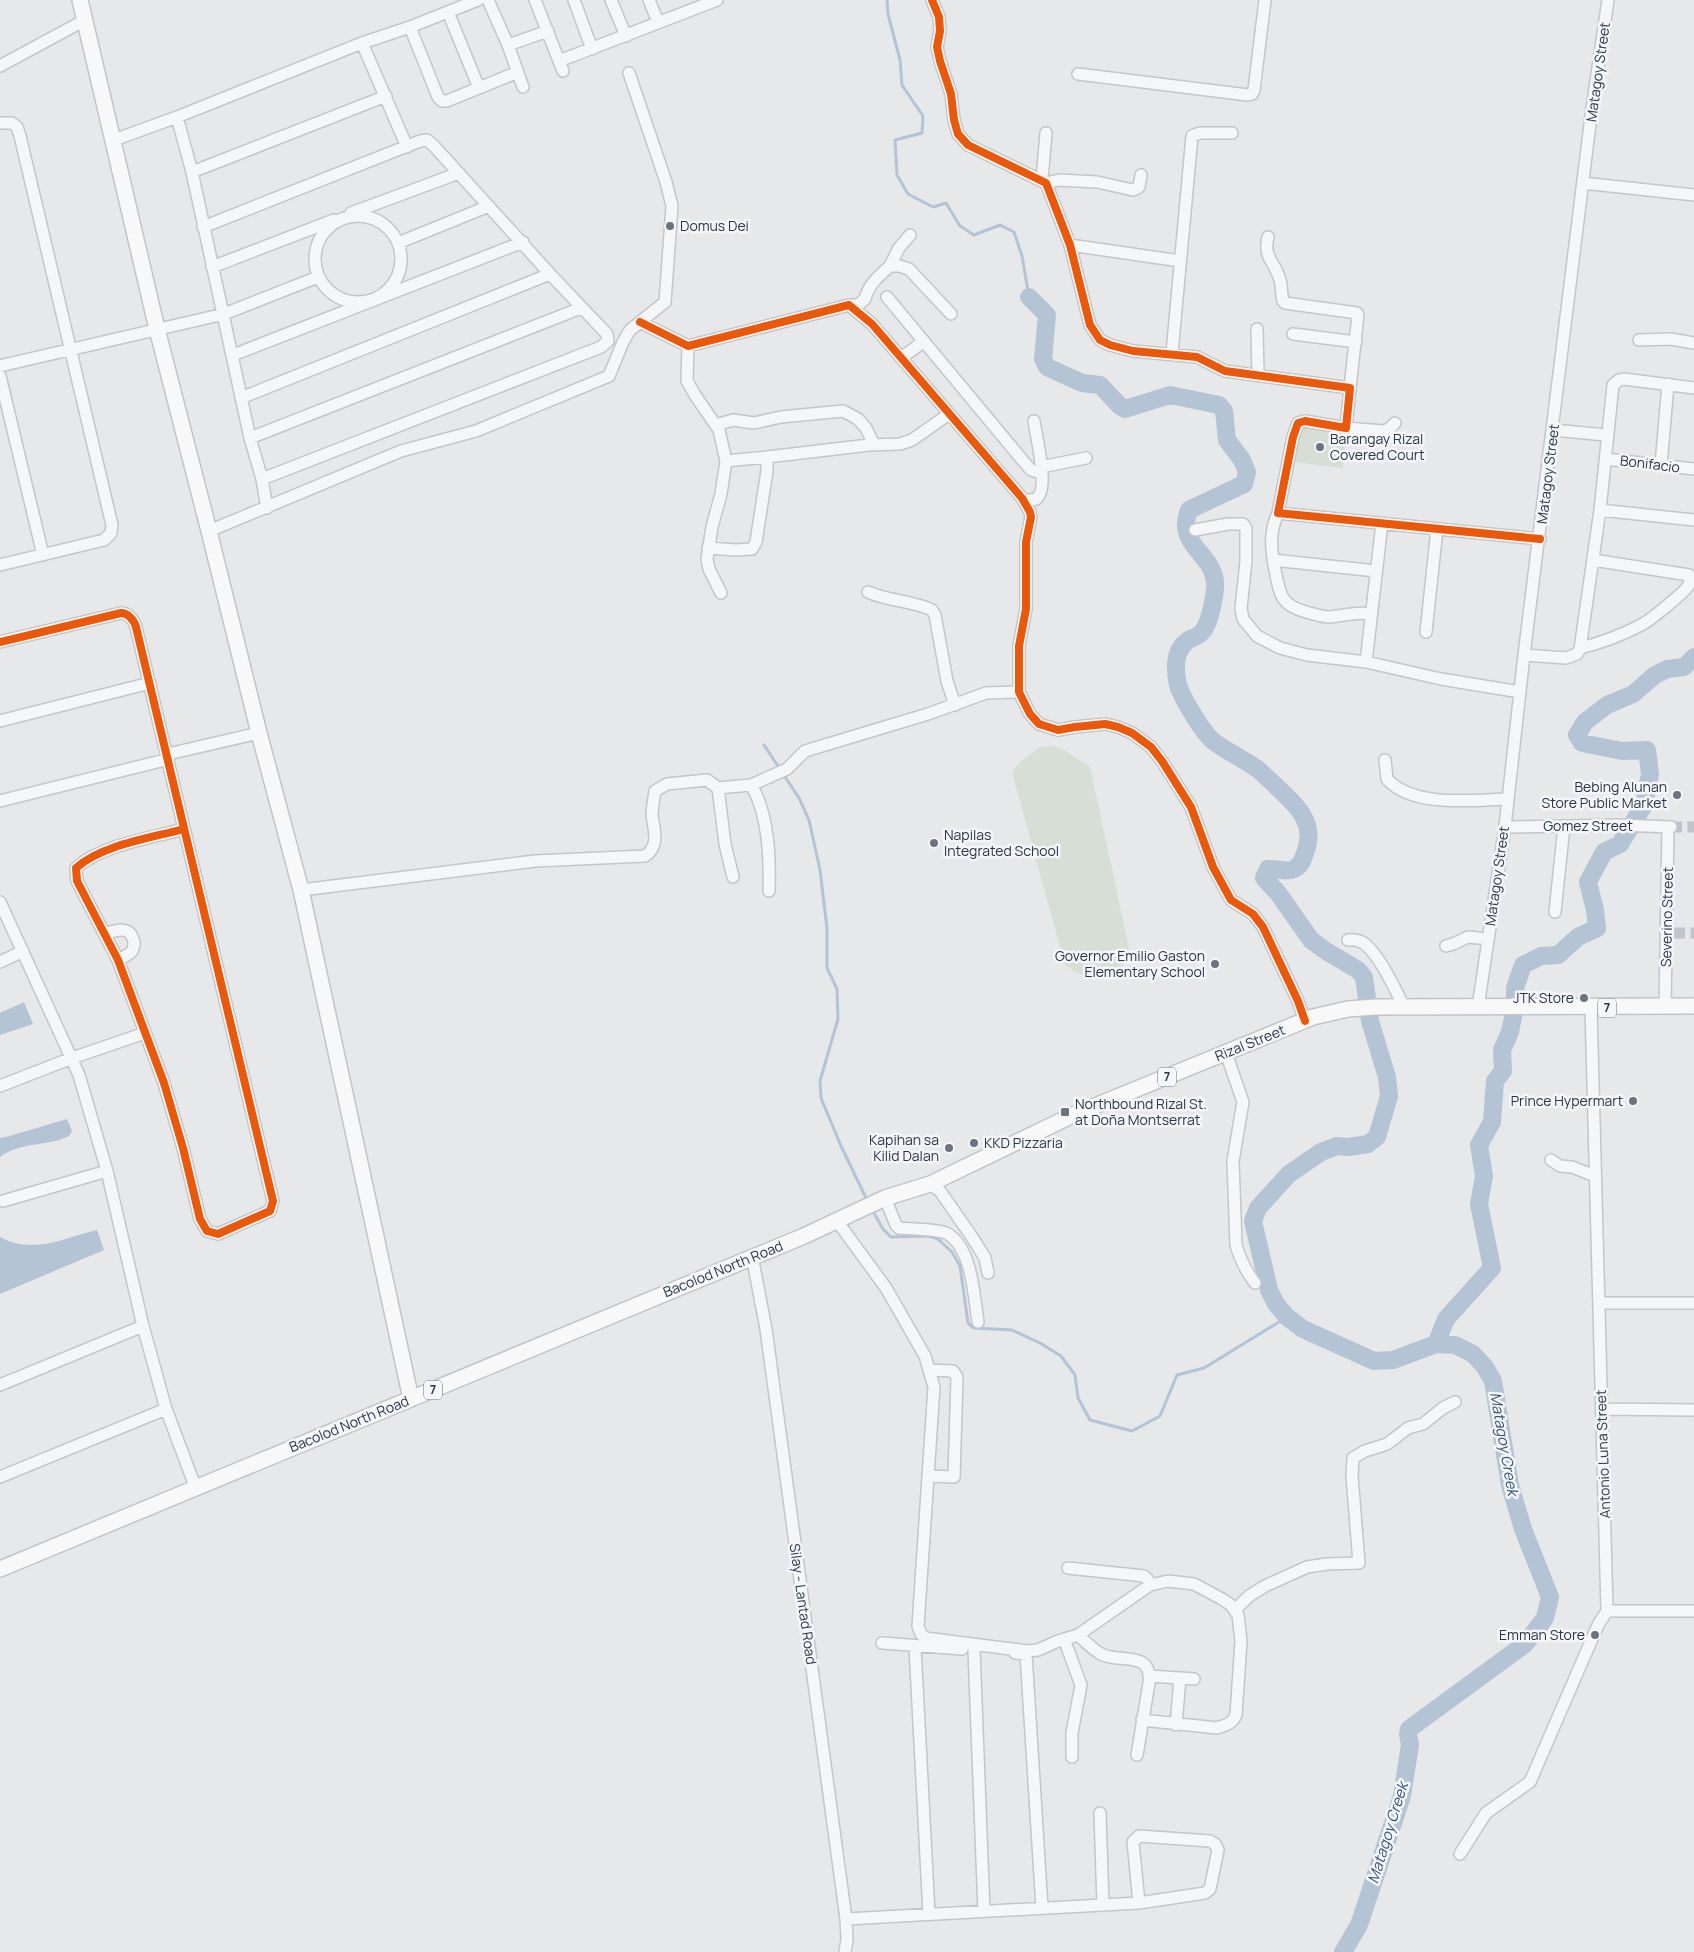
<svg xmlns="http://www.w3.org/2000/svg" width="1694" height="1952" font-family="Manrope,sans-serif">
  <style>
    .green { fill: #d6ded6 }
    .water { fill: #b4c4d5 }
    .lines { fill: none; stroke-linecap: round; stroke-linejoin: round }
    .stream { stroke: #b4c4d5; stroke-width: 3 }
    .river { stroke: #b4c4d5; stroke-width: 18 }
    .minor-tunnel { stroke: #c1c4c9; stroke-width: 11; stroke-dasharray: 11 5.5; stroke-linecap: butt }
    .minor-casing { stroke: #c4c6c8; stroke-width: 14 }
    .major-casing { stroke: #c2c5c8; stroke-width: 18 }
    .minor { stroke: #f5f6f7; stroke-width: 11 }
    .major { stroke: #f8f8f8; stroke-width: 15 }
    .cycleway-casing { stroke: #f4f6f9; stroke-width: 11 }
    .cycleway { stroke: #e8590c; stroke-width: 8 }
    .poi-dot { fill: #6c737f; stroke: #f4f6f9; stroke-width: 2 }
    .labels { text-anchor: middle; stroke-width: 5; stroke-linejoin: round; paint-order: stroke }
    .shield { fill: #f4f6f9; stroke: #676e7b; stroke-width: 1 }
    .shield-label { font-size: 12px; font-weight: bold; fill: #2b3445 }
    .street-label { font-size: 14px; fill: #2b3445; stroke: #f4f6f9 }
    .poi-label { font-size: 14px; fill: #2b3445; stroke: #f4f6f9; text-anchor: end }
    .water-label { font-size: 15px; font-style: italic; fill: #34527a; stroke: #f4f6f9 }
  </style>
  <rect width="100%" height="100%" fill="#e6e8ea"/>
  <path class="green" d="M1297,427L1347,432L1343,468L1293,462Z
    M1053,746L1066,751L1090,767L1129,948C1126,983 1088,982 1065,965L1012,772L1020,762L1040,747Z"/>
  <path class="water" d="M24,1002L33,1024L0,1035V1013Z
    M67,1119L72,1131L69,1136C47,1147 22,1141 0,1157V1138L6,1137Z
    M97,1230L104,1250L0,1294V1237C34,1255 63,1238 97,1230Z"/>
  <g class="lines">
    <path class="stream" d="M887,0L888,14L900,60L902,85L923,116L922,133L895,140L897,175L908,194L933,207L946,203L960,226L974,235L1000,225L1014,232L1022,256L1029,297
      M764,745L799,798L809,820L820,870L827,928V968L837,989L838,1019L820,1081L821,1098L841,1146L867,1200
      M871,1208L883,1229L891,1237L929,1236L938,1239L952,1252L960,1266L968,1323L974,1328L1012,1330L1040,1343L1061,1356L1075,1375L1078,1398L1090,1420L1132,1431L1160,1416L1177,1375L1204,1368L1287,1317"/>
    <path class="river" d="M1029,297L1047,315L1043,359L1047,367L1082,383L1100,385L1120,406L1125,409L1170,395L1219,405L1224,411L1227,440L1242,460L1247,472L1244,484L1189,510C1175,544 1212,553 1215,581C1216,592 1210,624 1202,632C1198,637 1190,638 1186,642C1174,652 1175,671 1178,685C1182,698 1202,731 1212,740C1226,752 1245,759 1260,771C1266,777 1273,783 1279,789C1296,805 1314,821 1307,847C1304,855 1303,865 1294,869C1286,873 1277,868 1268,869L1264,878L1278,893L1311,940L1326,951L1358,970L1364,977L1370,1021L1387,1077L1389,1096L1377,1137L1368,1144L1349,1147L1337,1146L1321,1152L1289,1174L1258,1208L1253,1221L1269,1290L1276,1304L1287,1317L1303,1329L1374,1361L1393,1360L1436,1344L1455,1345L1473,1354L1485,1367L1493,1381L1510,1485L1523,1529L1550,1597L1545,1618L1525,1644L1409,1729L1408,1734L1410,1745L1402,1796L1359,1925L1343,1952
      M1436,1344L1446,1319L1492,1268L1479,1204L1484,1176L1479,1145L1492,1122L1495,1081L1503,1071L1502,1050L1510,1032L1515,1007V988L1523,965L1541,956L1558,955L1578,937L1597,928L1595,910L1588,882L1604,852L1620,844L1644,805L1650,774L1647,750L1622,751L1582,743L1577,735L1585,722L1607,705L1633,694L1655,675L1667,669L1684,667L1694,657"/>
    <path class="minor-tunnel" d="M1671,827H1694
      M1674,933H1694"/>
    <g class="minor-casing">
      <path id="minor" d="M488,0L508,45L523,87
        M535,0L563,71
        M574,0L592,49
        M611,0L626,36
        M649,0L658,22
        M932,0L939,17L940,31L937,47L940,61L951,94L954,120L958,134L968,145L1046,183L1070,245L1090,325L1100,340L1110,345L1133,351L1197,357L1225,371L1350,388L1346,428L1305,421L1298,423L1293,437L1278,513L1540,539
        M448,12L479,88
        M410,27L438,97L442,101H447L518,72
        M362,43L407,147
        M508,45L548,31
        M559,61L717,0
        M0,66L85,20
        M1078,74L1248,95L1252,94L1254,90L1265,0
        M177,117L192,172L250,438L262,479L267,508
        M0,123H12L17,127L20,136L112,525L111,533L104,540L0,565
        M114,140L177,117L362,43L410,27L478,0
        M192,172L386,96
        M1042,179L1046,133
        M1046,183L1059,180L1097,182L1133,190L1139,187L1141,175
        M1583,183L1694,195
        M351,213L459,173
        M315 259a43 43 0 1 1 86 0a43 43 0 1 1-86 0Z
        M203,227L420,141L427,140L434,146L550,274L607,334L608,341L601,347L262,479
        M1268,237C1263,259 1275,261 1280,280C1282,286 1281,294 1283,301L1285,303L1357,313L1358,315L1350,388
        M398,243L489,206
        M1070,245L1180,261
        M890,266L899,248L910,235
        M212,267L334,220
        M887,297L1024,462L1031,470L1042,473
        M849,305H858L865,299C868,285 879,276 890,266H899L909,269L951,314
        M640,322L688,346L849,305L872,324L1022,498L1030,512L1031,517L1026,542V609L1019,646V692L1030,714L1039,724L1058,730L1075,727L1105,724L1118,727L1132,733L1151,747L1162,761L1191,807L1213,867L1231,900L1253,914L1263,927L1298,1001L1305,1021
        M1257,329L1258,374
        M1293,334L1356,342
        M1639,340L1671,339L1694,343
        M688,346L687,381L695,395L719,430L726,461L721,494L712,527L707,559L709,569L721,593
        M1172,353L1192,136L1200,133H1232
        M233,355L523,242
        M901,358L923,342
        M0,366L224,314L318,277
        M0,376L43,555
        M241,398L550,274
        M716,425L733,420L754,423L781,417L843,411L858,419L866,428L874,445
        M1346,428L1384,431L1389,429L1395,423
        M1553,430L1606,435
        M250,438L581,308
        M767,457L869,445L900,444L912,440L949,414
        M1606,459L1694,469
        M1661,465L1668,384
        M1041,467L1086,458
        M1024,501C1027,500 1033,500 1036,499C1050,490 1036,436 1034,421
        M1600,510L1694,520
        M1278,513C1269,532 1271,550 1275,570C1280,594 1280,605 1306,612C1314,614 1322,617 1329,617C1344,616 1356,611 1371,614
        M1195,530L1228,524H1243L1246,528V561L1241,608L1243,619L1257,636L1280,648L1307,655L1366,662L1441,679L1520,692
        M209,531L401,451L476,431L609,376L623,342L630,330L665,302L672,206L666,182L629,73
        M708,548L736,550L752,549L756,542L767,471V457L726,461
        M1273,560L1376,571
        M868,592C888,601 913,601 932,610L935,615L947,681L955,705
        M1426,632L1437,529
        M0,642L121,613C128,613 134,620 136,627L273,1201L270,1211L218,1234L207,1231L200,1219L183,1148L164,1083L118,960L77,881L76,868C101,845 151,838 184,829
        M1580,648C1601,643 1624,634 1643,624C1650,620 1684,593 1688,586C1691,582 1690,579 1689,575L1593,560
        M1524,655L1566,658L1577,654L1580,649L1600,510L1613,385L1619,380L1624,379L1694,388
        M1366,662L1382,523
        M0,721L150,683
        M168,754L259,733
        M1385,760L1387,779C1413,808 1472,800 1507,799
        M751,785L787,769L805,751L928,714L986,693L1019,692
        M718,788L725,844L733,877
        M0,801L169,759
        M1505,827L1621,825L1671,827
        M301,890L535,861L645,856C660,846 654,830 652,815C652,807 654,799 655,791L667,784L707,780L718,788L751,785C769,814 770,858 769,891
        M0,902L79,1075L107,1171L143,1326L166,1409L195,1486
        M1555,912L1564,826
        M105,934C114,931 129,925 133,939C135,943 134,947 132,951C129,955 123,957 118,960
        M1348,940C1354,939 1362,941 1366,945C1381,958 1395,989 1404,1007
        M1446,946L1453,944L1468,937L1488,939
        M0,962L23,951
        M1478,1007L1505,827L1524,655L1592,108L1608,0
        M1665,1007L1668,827
        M1226,1053L1243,1102L1233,1161L1236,1245C1240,1260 1246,1271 1255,1283
        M0,1086L72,1058L145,1033
        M1551,1160L1560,1166L1572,1167L1595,1176
        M930,1184L940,1191L972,1237L985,1258L988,1273
        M885,1198L896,1225L899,1228C910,1229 937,1229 946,1233C972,1246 974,1296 978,1322
        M3,1201L107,1171
        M837,1221L886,1288L925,1356L934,1387L918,1626L921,1634L925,1638L1027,1651L1038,1650L1058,1641L1078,1635L1150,1585L1168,1581L1194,1584L1222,1599L1231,1605L1238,1615L1241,1641L1236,1715C1232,1724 1226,1725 1217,1728L1142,1720
        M752,1256L766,1329L846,1919L847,1940L845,1952
        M1599,1303H1694
        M0,1385L143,1326
        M1602,1409L1694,1410
        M929,1476L954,1477L957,1377L953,1371L929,1370
        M0,1477L166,1409
        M1068,1568L1144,1576L1148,1580L1150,1585
        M1235,1610L1249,1596L1265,1586L1307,1567L1327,1564L1359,1563L1352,1476L1353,1458L1365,1451L1387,1444L1408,1428L1423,1424L1443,1408L1455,1402
        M1607,1611H1694
        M1078,1635C1086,1642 1094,1651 1103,1655C1124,1663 1152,1651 1149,1683L1137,1755
        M1064,1639L1081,1685L1072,1733V1757
        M882,1643L962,1649
        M915,1647L929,1914
        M974,1650L984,1911
        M1015,1653L1026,1654L1042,1908
        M1149,1676L1180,1678L1176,1725
        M1180,1678L1194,1679
        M1100,1813L1103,1905
        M1460,1854L1486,1813L1530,1782L1598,1625L1607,1611L1591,1008
        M846,1919L1139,1903L1205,1893L1210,1889L1218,1850L1215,1844L1210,1841L1139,1836L1133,1842L1139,1903"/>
    </g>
    <g class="major-casing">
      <path id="major" d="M80,0L157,329L209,531L259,733L301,890L411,1399
        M0,1569L804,1236L885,1198L930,1184L1073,1115L1313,1017L1348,1009L1376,1007L1694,1006"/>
    </g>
    <use href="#minor" class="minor"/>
    <use href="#major" class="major"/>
    <g class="cycleway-casing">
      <path id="cycleway" d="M932,0L939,17L940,31L937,47L940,61L951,94L954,120L958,134L968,145L1046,183L1070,245L1090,325L1100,340L1110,345L1133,351L1197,357L1225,371L1350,388L1346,428L1305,421L1298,423L1293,437L1278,513L1540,539
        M640,322L688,346L849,305L872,324L1022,498L1030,512L1031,517L1026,542V609L1019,646V692L1030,714L1039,724L1058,730L1075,727L1105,724L1118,727L1132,733L1151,747L1162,761L1191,807L1213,867L1231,900L1253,914L1263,927L1298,1001L1305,1021
        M0,642L121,613C128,613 134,620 136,627L273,1201L270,1211L218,1234L207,1231L200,1219L183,1148L164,1083L118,960L77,881L76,868C101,845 151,838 184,829"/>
    </g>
    <use href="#cycleway" class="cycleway"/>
  </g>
  <g class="poi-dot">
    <circle cx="670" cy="226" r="5"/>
    <circle cx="1320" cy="447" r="5"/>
    <circle cx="1677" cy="795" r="5"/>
    <circle cx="934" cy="843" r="5"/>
    <circle cx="1215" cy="964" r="5"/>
    <circle cx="1584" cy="998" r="5"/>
    <circle cx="1633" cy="1101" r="5"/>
    <rect x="1060" y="1107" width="10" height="10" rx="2.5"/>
    <circle cx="974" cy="1143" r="5"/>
    <circle cx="949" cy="1148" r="5"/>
    <circle cx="1595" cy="1635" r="5"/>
  </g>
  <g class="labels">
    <g class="shield">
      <rect x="1598" y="998.5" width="18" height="19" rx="4"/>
      <rect x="1158" y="1067.5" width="18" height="19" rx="4"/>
      <rect x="424" y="1380.5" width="18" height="19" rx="4"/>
    </g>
    <g class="shield-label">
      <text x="1607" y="1012">7</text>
      <text x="1167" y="1081">7</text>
      <text x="433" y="1394">7</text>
    </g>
    <g class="street-label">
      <text transform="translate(1598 72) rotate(-82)" y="5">Matagoy Street</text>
      <text transform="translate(1650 464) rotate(7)" y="5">Bonifacio</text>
      <text transform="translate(1548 474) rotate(-83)" y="5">Matagoy Street</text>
      <text x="1588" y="831">Gomez Street</text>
      <text transform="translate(1497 876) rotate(-82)" y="5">Matagoy Street</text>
      <text transform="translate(1667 917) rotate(-89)" y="5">Severino Street</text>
      <text transform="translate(1250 1043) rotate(-22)" y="5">Rizal Street</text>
      <text transform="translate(723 1269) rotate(-22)" y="5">Bacolod North Road</text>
      <text transform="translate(349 1424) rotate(-22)" y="5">Bacolod North Road</text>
      <text transform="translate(1603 1454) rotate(-92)" y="5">Antonio Luna Street</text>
      <text transform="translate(803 1604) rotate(82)" y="5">Silay - Lantad Road</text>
    </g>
    <g class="poi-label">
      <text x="680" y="231" text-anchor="start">Domus Dei</text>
      <text x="1330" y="444" text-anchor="start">Barangay Rizal<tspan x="1330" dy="16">Covered Court</tspan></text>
      <text x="1667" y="792">Bebing Alunan<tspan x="1667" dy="16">Store Public Market</tspan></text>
      <text x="944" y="840" text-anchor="start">Napilas<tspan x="944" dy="16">Integrated School</tspan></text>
      <text x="1205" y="961">Governor Emilio Gaston<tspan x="1205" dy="16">Elementary School</tspan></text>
      <text x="1574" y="1003">JTK Store</text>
      <text x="1623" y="1106">Prince Hypermart</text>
      <text x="1075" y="1109" text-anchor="start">Northbound Rizal St.<tspan x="1075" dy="16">at Doña Montserrat</tspan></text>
      <text x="939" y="1145">Kapihan sa<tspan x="939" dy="16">Kilid Dalan</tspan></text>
      <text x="984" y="1148" text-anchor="start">KKD Pizzaria</text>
      <text x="1585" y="1640">Emman Store</text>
    </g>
    <g class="water-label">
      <text transform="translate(1504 1444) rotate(80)" y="5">Matagoy Creek</text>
      <text transform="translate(1388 1833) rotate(-73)" y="5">Matagoy Creek</text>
    </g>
  </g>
</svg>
